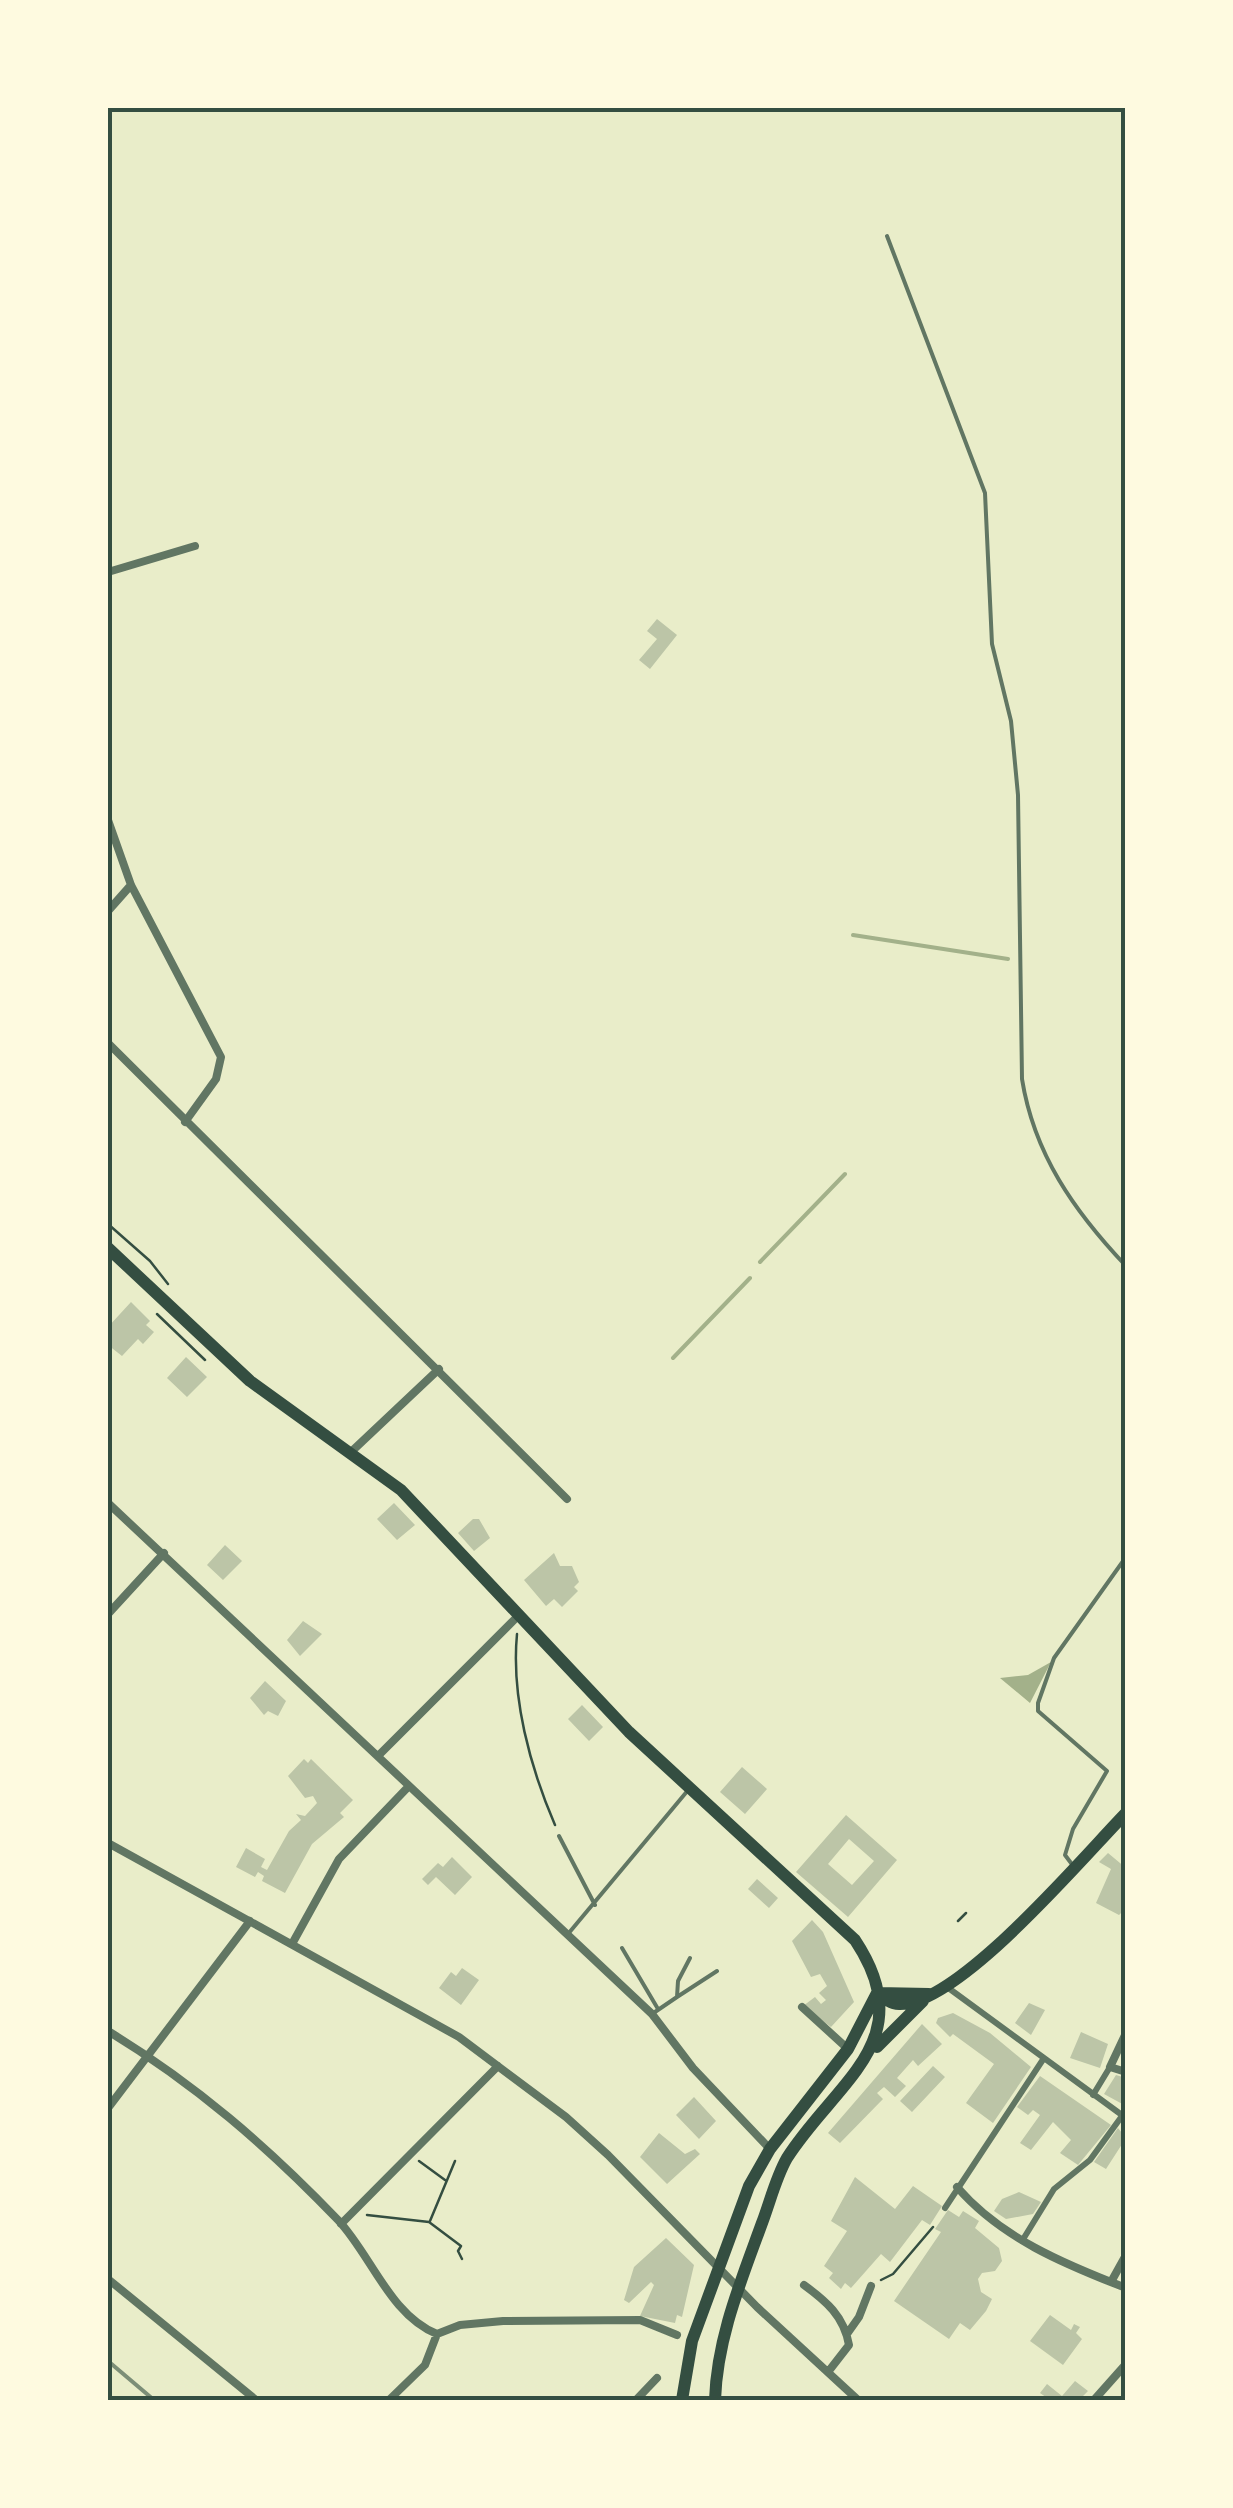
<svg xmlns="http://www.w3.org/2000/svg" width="1233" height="2508" font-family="'Open Sans',sans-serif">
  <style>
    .water { fill: #a3b18a }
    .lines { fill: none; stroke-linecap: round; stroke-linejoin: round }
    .stream { stroke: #a3b18a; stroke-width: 4 }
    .building { fill: #bcc5a7; fill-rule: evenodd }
    .path { stroke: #344e41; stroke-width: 2.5 }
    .service { stroke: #617663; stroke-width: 4 }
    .pedestrian { stroke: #617663; stroke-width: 6 }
    .minor { stroke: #617663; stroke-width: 8 }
    .primary { stroke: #344e41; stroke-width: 12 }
    .rail { stroke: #7c8e77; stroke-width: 4 }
    .neatline { fill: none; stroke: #344e41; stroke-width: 4 }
  </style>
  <rect width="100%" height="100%" fill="#e9edc9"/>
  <path class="water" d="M1051,1662L1030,1703L1000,1678L1028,1675Z"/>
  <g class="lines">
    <path class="stream" d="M853,935L1008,959
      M760,1262L845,1174
      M673,1358L750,1278"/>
  </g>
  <path class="building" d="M657,619L677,635L650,669L639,660L657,639L647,631Z
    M131,1302L150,1321L146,1325L154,1332L143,1344L138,1339L122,1356L108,1345V1327Z
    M186,1357L207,1377L187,1397L167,1378Z
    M394,1503L415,1525L397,1540L377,1519Z
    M473,1519H479L490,1538L474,1551L458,1533Z
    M225,1545L242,1561L223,1580L207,1565Z
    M554,1553L560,1566H572L579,1582L574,1587L578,1591L562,1607L554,1599L546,1606L524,1580Z
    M303,1621L322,1634L300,1656L287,1640Z
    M265,1681L286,1701L278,1716L268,1711L264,1715L250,1698Z
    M582,1705L603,1727L589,1741L568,1719Z
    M304,1759L308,1763L311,1759L353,1800L340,1813L344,1817L312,1844L285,1893L262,1881L264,1876L258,1872L255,1877L236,1867L246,1848L265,1859L261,1867L267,1870L289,1831L301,1820L296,1814L305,1816L317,1803L313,1796L305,1798L288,1776Z
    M742,1767L767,1789L745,1814L720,1792Z
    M846,1815L897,1860L848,1917L796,1872ZM849,1839L874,1861L852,1885L828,1864Z
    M1108,1853L1126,1868V1908L1119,1915L1096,1903L1111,1869L1099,1862Z
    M452,1857L472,1877L455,1895L436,1877L428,1885L422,1879L438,1863L443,1867Z
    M757,1879L778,1898L769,1908L748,1889Z
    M812,1920L823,1932L854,2002L831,2027L803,2006L815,1997L821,2004L826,2000L819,1993L827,1986L820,1974L811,1977L792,1941Z
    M462,1968L479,1980L461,2005L439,1988L451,1972L456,1976Z
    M1029,2003L1045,2010L1031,2035L1015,2023Z
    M953,2013L990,2033L1031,2067L993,2123L966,2103L994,2064L953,2034L950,2037L936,2023L938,2018Z
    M922,2024L942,2044L918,2066L913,2060L897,2078L906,2086L895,2097L884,2087L877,2093L883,2099L840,2143L828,2133Z
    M1081,2032L1108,2044L1100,2068L1070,2058Z
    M933,2066L945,2077L912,2112L900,2101Z
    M1116,2075L1126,2078V2106L1104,2094Z
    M1040,2076L1111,2125L1078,2165L1060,2153L1071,2140L1053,2122L1031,2150L1020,2143L1040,2115L1033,2110L1028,2115L1017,2107Z
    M694,2097L716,2121L699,2139L676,2115Z
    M1118,2128L1126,2138L1106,2169L1094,2162Z
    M659,2133L685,2154L695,2149L700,2154L667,2184L640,2157Z
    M855,2177L895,2209L913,2186L942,2206L930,2225L922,2220L890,2262L881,2254L851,2288L845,2283L841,2289L829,2278L833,2273L824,2266L847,2231L831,2221Z
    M1019,2192L1041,2202L1033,2214L1006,2219L994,2211L1002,2199Z
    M948,2210L959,2217L963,2211L979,2221L975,2228L999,2248L1002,2261L995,2271L982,2273L978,2279L981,2292L992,2299L986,2311L970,2330L960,2323L949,2339L894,2301L941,2232L935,2229Z
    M666,2238L694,2265L682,2317L677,2315L675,2323L640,2316L654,2285L651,2282L629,2303L624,2300L634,2267Z
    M1050,2315L1071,2330L1074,2324L1080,2327L1076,2333L1082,2339L1063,2365L1030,2341Z
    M1075,2381L1088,2391L1079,2400H1050L1040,2393L1047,2384L1062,2396Z"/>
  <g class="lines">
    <path class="path" d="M108,1224L150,1261L168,1284
      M157,1314L205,1360
      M517,1634C511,1697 530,1767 555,1825
      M958,1921L966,1913
      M419,2161L445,2180
      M367,2215L429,2222L461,2246L458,2251L462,2259
      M430,2221L455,2161
      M881,2280L893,2274L933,2227"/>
    <path class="service" d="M887,236L985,493L992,644L1011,721L1018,795L1022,1079C1034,1154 1074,1211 1126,1266
      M559,1836L595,1905
      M1074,1867L1065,1855L1073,1829L1107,1771L1038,1711V1703L1054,1658L1126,1557
      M568,1934L689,1789
      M622,1948L658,2009
      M677,1997L717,1971
      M652,2014L677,1997L678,1981L690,1958"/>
    <path class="pedestrian" d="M947,1987L1126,2118
      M1093,2095L1110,2067
      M945,2208L1044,2058
      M1022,2241L1054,2189L1090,2160L1122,2116"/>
    <path class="minor" d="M108,572L195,546
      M108,820L131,885L221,1057L216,1079L185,1122
      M108,911L131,885
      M108,1043L567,1499
      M351,1452L439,1369
      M108,1503L652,2014L693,2068L770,2149
      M108,1614L164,1553
      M378,1756L518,1616
      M108,1843L459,2037L566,2117L608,2155L757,2307L858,2400
      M292,1944L339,1859L409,1786
      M802,2007L848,2049
      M108,2031C195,2084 267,2146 338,2220C371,2255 390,2315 437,2334
      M1126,2033L1110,2067L1126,2072
      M108,2108L250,1921
      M957,2187C1001,2238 1064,2264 1126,2288
      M341,2224L498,2066
      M108,2279L256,2400
      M1111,2282L1126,2255
      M804,2285C826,2301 844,2316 849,2345L828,2372
      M437,2334L460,2325L503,2321L640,2320L677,2335
      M847,2334L859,2317L871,2286
      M389,2400L425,2365L437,2334
      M636,2400L657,2378
      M1094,2400L1126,2364"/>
    <path class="primary" d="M108,1248L250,1381L401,1490L629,1732L855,1940C922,2041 836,2081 787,2158C776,2177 770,2202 762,2223C741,2281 717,2338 715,2400
      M877,1993L929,1994
      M879,1994C885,1999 891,2004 899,2004C958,2006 1083,1857 1126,1813
      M877,2047L923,2001
      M682,2400L692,2341L749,2186L770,2149L848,2049L877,1993"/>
    <path class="rail" d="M108,2361L154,2400"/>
  </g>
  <rect width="1233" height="2508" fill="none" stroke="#fefae0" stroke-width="220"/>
  <rect x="110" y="110" width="1013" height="2288" class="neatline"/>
</svg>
